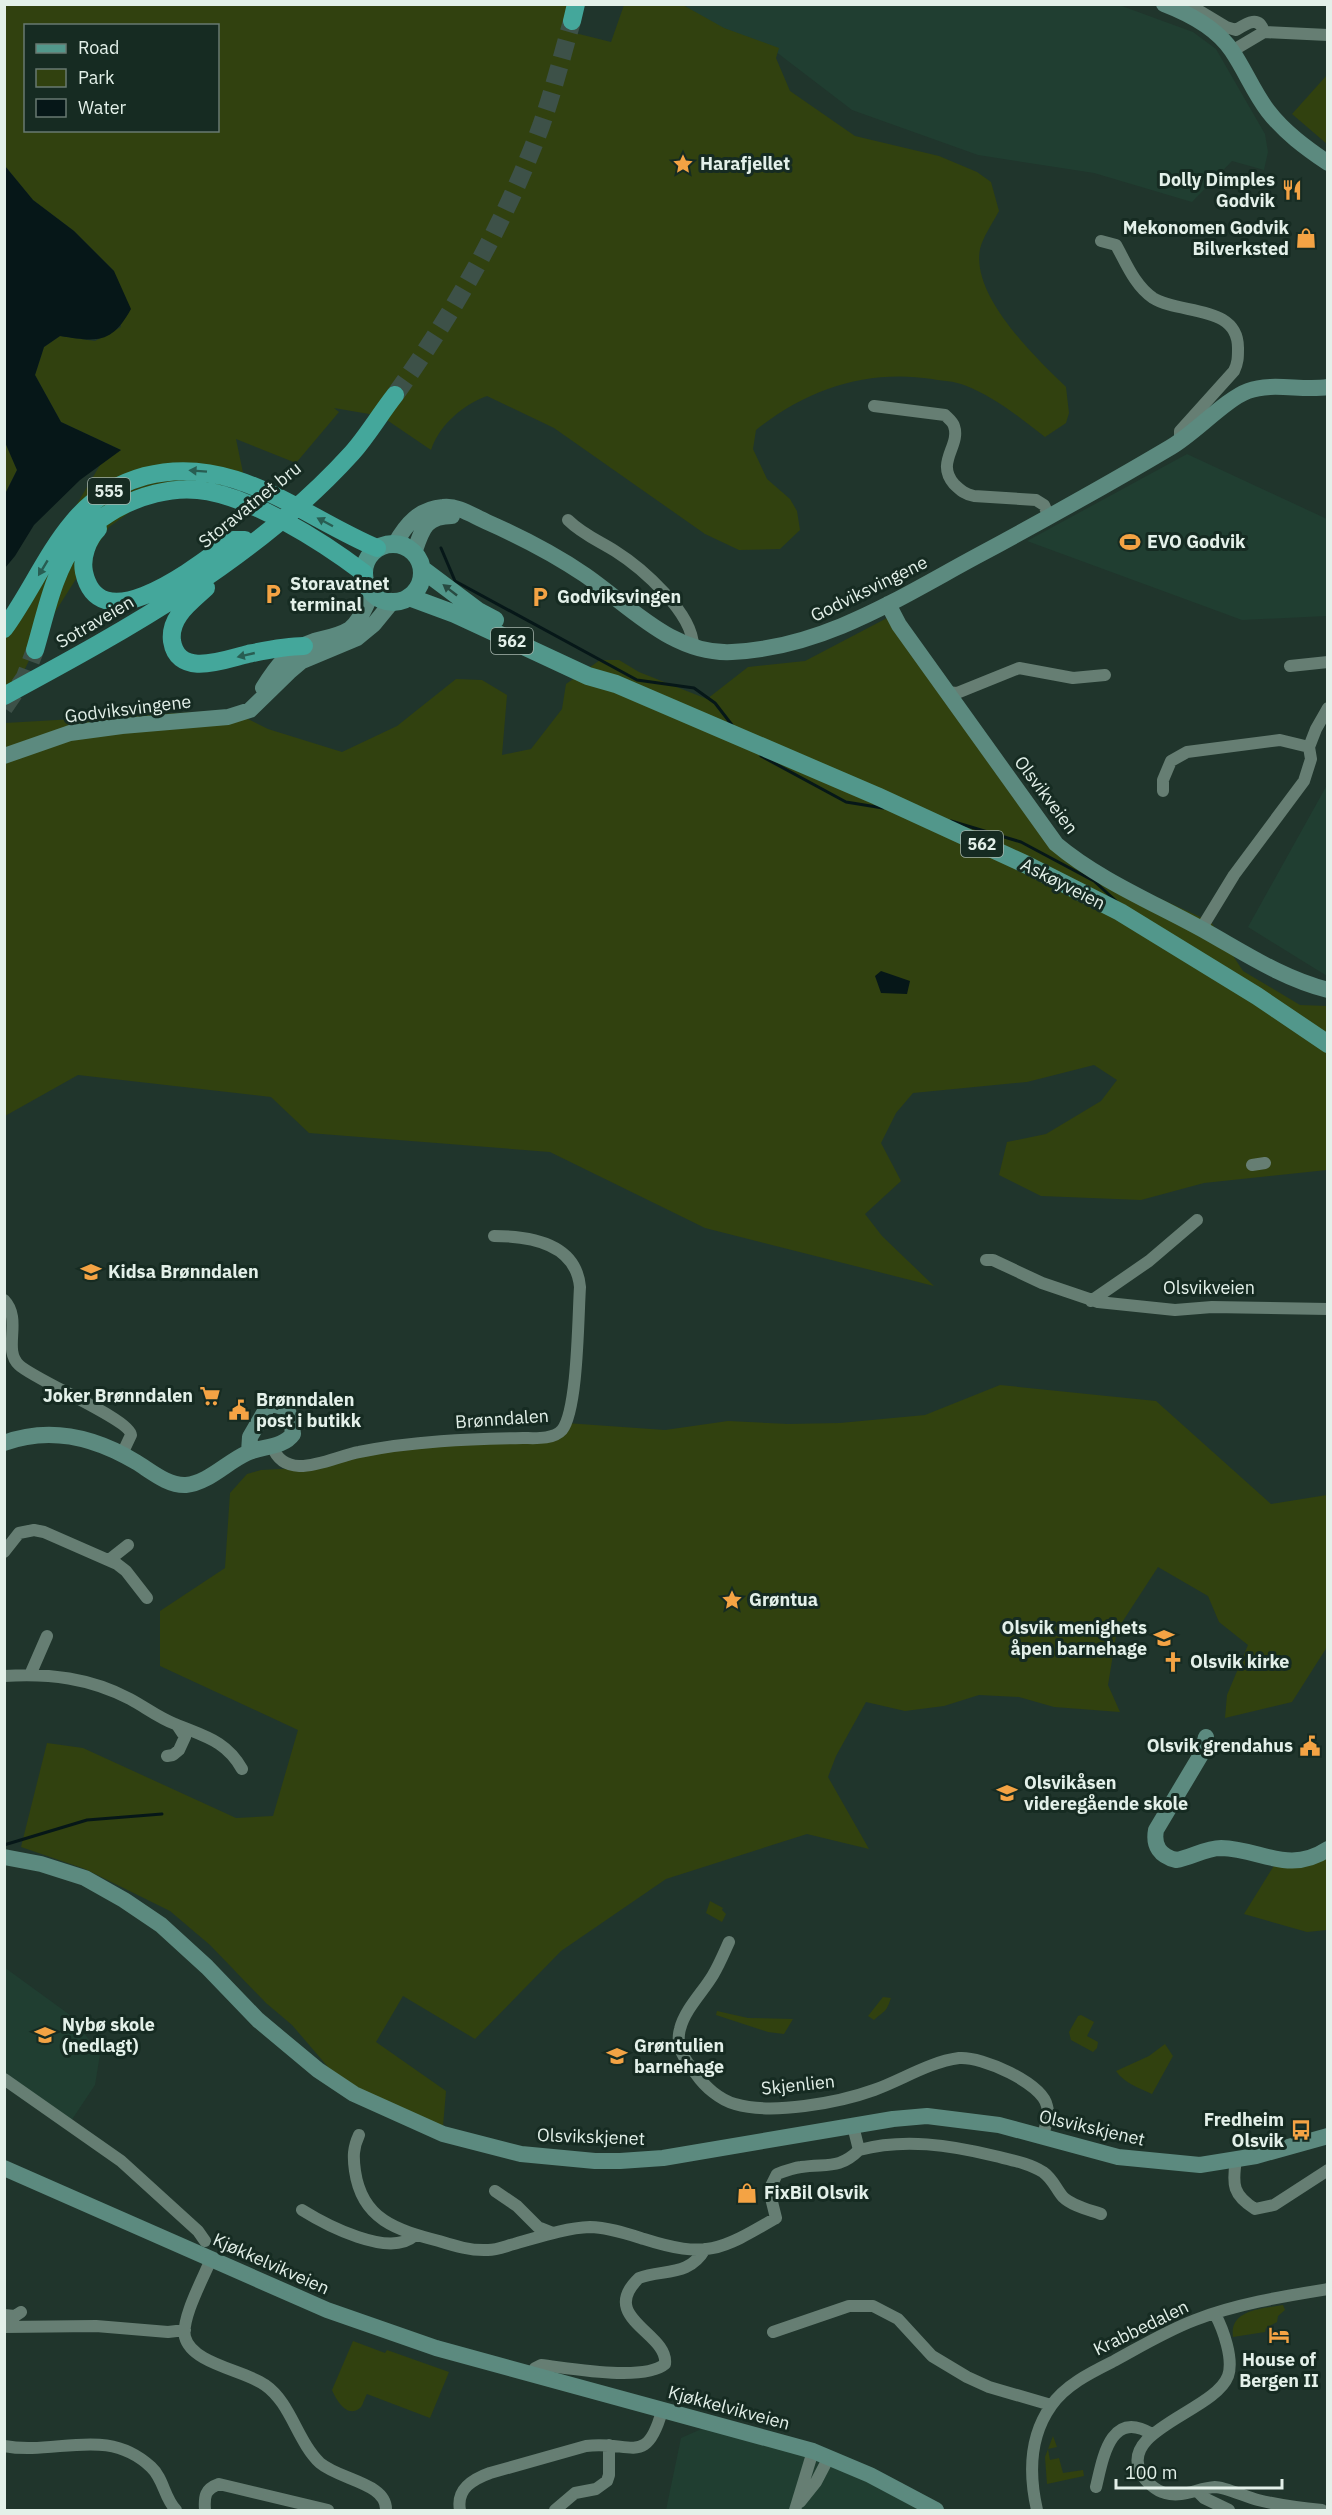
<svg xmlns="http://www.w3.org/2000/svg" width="1332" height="2515" font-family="'IBM Plex Sans',sans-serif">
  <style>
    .built { fill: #203e31 }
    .green { fill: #31410f; fill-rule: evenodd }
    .water { fill: #061718 }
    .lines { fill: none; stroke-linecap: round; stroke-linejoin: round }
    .stream { stroke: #061718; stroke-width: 3 }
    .highway-tunnel { stroke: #3d5148; stroke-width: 18; stroke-dasharray: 18 9; stroke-linecap: butt }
    .street { stroke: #667e73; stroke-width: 12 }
    .secondary { stroke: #5c8a7f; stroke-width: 16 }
    .primary { stroke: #52978b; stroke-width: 18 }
    .highway { stroke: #44a79b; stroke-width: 18 }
    .oneway { fill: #285d52 }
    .oneway2 { fill: #284b42 }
    .labels { text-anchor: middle; stroke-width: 6; stroke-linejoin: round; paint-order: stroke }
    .shield { fill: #162b22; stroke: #a6b5ad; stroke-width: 1.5 }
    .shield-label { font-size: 16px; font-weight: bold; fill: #e3f0e9 }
    .poi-label { font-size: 18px; font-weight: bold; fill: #e3f0e9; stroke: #162b22; text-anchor: start }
    .street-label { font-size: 18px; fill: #e3f0e9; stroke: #162b22 }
  </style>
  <rect width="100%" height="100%" fill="#20352c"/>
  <path class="built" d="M687,4L1119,5L1193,32L1216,49L1265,134L1268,152L1264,170L1232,161L1192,202L1094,173L978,155L852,110L771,48L685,12Z
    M1187,454L1327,519V616L1242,620L1027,541Z
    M1327,785V976L1248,927Z
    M4,1967L70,2015L100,2054L95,2085L71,2121L5,2076Z
    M706,2427L797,2449L936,2510H666L681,2438Z"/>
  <path class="green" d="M5,5H572L571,32L611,42L624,5H683L724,28L779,48L776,58L790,91L855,136L939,156L977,172L991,182L999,211C993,222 983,237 980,249C971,296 1035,357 1066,387L1069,413L1066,423L1045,437C1019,417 995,397 964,385C954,381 942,381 932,379C867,369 807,389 756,430L753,449L767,479L790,499L797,511L800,530L780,549L739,550L705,534L554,428L487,396C463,405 440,424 431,450L381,416L334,408L339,412L296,463L236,439L246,487L172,482L109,527L43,631L5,711V626L100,465L121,450L61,422L35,375L44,347L60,336L95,341L121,327L114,271L74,231L33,200L5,166ZM26,26H218V130H26Z
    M1327,75V144L1292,114Z
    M4,440L17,470L5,494H4Z
    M887,618L1057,851L1211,922L1243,971L1300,1005L1327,1006V1170L1204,1183L1141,1200L1041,1196L999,1175L1007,1142L1046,1134L1101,1101L1117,1080L1094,1065L1027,1082L913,1093L896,1113L881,1143L901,1181L865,1214L882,1236L934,1286L705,1228L550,1152L309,1133L271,1097L78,1075L5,1116V723L230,710L268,729L342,752L397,726L456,679L482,680L507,695L502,755L531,749L562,709L566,684L600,660H619L639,672L707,699L748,667L805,661Z
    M1000,1385L1156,1401L1271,1504L1327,1495V1647L1292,1702L1225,1718L1227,1695L1248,1645L1219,1622L1208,1596L1158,1567L1117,1630L1108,1685L1120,1712L1054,1707L1019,1697L979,1695L944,1706L905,1711L866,1702L836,1756L828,1777L869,1849L807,1834L666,1879L561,1951L475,2039L403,1996L376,2042L446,2091L443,2126L363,2092L334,2074L292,2025L266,2003L210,1945L170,1911L85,1869L21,1847L47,1743L83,1748L236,1818L273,1816L298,1730L160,1666V1611L225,1568L230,1493L247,1474L261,1470L300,1468L350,1454L544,1438L566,1423L665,1430L728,1421L788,1424L840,1423L925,1415Z
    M1327,1852V1930L1307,1932L1244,1914L1275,1864Z
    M710,1901L723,1908L722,1910L726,1914L722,1922L706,1913Z
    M883,1997L891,1998C886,2013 885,2010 874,2020L868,2016Z
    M717,2011L748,2018L793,2019L784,2034L768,2032L716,2015Z
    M1081,2015L1094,2022L1087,2036L1098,2042L1097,2048L1093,2052L1071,2040L1069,2032L1078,2016Z
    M1165,2044L1173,2056L1152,2094C1139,2088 1124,2083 1116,2071L1149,2056Z
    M1283,2305L1285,2310L1278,2316L1277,2322L1266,2328L1265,2332L1233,2337C1229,2309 1263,2309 1283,2305Z
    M353,2341L385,2353L387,2350L449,2372L430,2418L367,2394C365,2397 363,2404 361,2407C348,2420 336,2400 332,2390Z
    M1053,2436L1057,2447L1048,2449L1050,2460L1059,2458L1063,2473L1083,2470L1084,2476L1047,2484L1045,2457Z"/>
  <path class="water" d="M5,166L33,200L74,231L114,271L131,309C112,344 97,342 60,336L44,347L35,375L61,422L121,450L80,480L34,525L15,556L5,568V494L17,470L4,440Z
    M881,971L910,981L907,994L881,993L875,976Z"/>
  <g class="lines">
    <path class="stream" d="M441,548L455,581L637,680L694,688L715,703L732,725
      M761,756L846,802L883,808
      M951,821L1021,842L1094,881L1116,901
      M4,1845L87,1820L162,1814"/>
    <path class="highway-tunnel" d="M395,395C455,311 505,223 541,126C553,92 562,56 572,21
      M4,708L25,677L35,650"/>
    <path class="street" d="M1188,4L1226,27L1236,30C1247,23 1259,15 1264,32
      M1232,51L1264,32L1328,35
      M1101,241L1116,245C1126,263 1135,286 1153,298C1180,315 1239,304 1238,349C1238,357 1238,363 1234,371L1180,431V442
      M874,406L945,415C949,419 953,422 954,426C961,446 935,462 954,484C961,491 965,494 974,496L1036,500L1044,505L1049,517
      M568,520C582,534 599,541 615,551C642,568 693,613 693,646
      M1290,666L1328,662
      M946,692L957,693L1019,668L1073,678L1105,675
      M1163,791V780L1171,761L1187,752L1280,740L1309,747
      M1201,929L1234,875L1304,781L1311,759L1309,747L1316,729L1328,708
      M1252,1165L1265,1163
      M986,1260H993L1042,1283L1098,1302L1175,1310L1212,1307L1328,1309
      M4,1300C23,1320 2,1349 19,1365C36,1381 130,1419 131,1435L122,1454
      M1091,1301L1149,1261L1197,1220
      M272,1446C286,1484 331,1457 359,1452C413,1441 468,1439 523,1438C534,1438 553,1440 562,1430C578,1410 578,1316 580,1287C576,1243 529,1236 494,1236
      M4,1552L19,1533L34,1530L44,1532L117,1564L126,1571L147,1598
      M109,1560L128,1545
      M30,1675L47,1636
      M4,1676C49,1673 90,1678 130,1699C145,1707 159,1718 175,1724C203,1736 226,1740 242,1769
      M167,1756L173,1755L179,1750L185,1737L177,1725
      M729,1942C724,1953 719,1965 713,1975C703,1992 685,2009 680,2029C675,2047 685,2060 696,2074C705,2087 720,2100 735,2104C771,2115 838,2103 874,2090C902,2080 929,2062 959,2058C982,2056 1042,2083 1047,2106C1050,2116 1045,2128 1042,2137
      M4,2079L121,2161L198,2231L205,2241
      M359,2135C353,2148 353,2157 355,2171C362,2220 397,2230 439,2241C455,2246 471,2251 488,2250C497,2250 506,2246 514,2244C539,2237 565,2228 590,2227C607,2227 628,2234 644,2239C707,2259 721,2250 776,2218L769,2190L777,2174C785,2171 793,2168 801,2167C826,2163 839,2170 859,2150L853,2126
      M859,2150C904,2138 950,2145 995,2156C1011,2160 1029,2163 1043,2172C1053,2179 1056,2189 1063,2197C1072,2206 1090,2210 1101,2214
      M1236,2160C1232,2185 1233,2195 1255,2209L1274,2205L1328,2170
      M495,2191L517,2206L538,2227L553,2233
      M302,2210C326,2225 389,2258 414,2236
      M211,2259C204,2277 181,2318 185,2337C192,2364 244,2370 265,2385C291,2403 297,2441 320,2463C340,2480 387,2483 386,2510
      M1215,2314C1223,2329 1234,2359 1228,2376C1215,2411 1118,2430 1141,2473C1145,2481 1156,2491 1165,2493C1183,2498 1198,2488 1215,2487C1225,2487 1246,2497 1258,2500C1279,2505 1301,2508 1322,2510
      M4,2315L15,2316L21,2312
      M4,2327L96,2326L168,2332L185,2330
      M773,2332L849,2306H873L898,2319L932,2356L967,2377L989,2387L1051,2405
      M531,2375L535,2368L541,2365C569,2368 644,2382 665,2364C669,2333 597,2318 639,2278C663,2269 689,2277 705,2249
      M4,2446C56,2456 106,2425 151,2467C164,2479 164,2498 176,2510
      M1096,2487C1103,2458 1110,2409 1152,2434
      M1198,2492L1204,2498L1229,2510
      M800,2502L816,2482L829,2457
      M205,2510C204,2496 205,2489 219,2484L328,2510
      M460,2510C456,2489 473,2479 490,2473L586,2446C631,2440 646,2468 662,2411
      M555,2510L575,2493L596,2489L607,2481L609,2475V2445
      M795,2510L813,2451
      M1037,2510C1029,2475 1029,2437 1051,2406C1065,2385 1092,2372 1114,2361C1140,2347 1166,2331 1195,2320C1235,2304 1285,2296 1328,2289"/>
    <path class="secondary" d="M1164,4C1190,14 1217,28 1232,51C1245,70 1254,93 1268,111C1284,132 1306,148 1328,163
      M395,544C406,524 419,509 443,507C458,505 473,516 487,522C521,537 554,554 585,575C630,606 673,655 732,652C823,648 899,598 977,556C1042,521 1107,485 1171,447C1195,433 1226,399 1248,391C1272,382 1302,391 1328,387
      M414,553C422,530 425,516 452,516
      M888,604L899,625L1056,844C1100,881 1157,904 1207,932C1246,954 1284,979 1328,990
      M263,688C276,667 289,649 314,641C326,638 339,636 350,629C361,620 366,605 372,593
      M4,756L70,733L122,726L228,717L250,710L289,672L302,661L357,638L374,624L392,602
      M4,1443C50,1426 96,1438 136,1462C151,1471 168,1486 186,1485C208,1483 227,1462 247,1453C262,1446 283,1448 293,1434L291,1418L286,1408L273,1404L268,1406L250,1437L249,1452
      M1206,1737L1202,1753L1156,1830C1153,1846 1160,1856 1176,1860C1191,1858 1205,1848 1221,1848C1262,1849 1288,1875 1328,1849
      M4,1857L41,1864L85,1878L124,1900L161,1925L207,1967L258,2020L318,2070L354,2094L443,2134L521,2154L595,2161H620L663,2158L893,2119L927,2116L999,2125L1118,2157L1200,2165L1256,2156L1328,2136
      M4,2168L327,2310L436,2348L813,2451L870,2475L936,2510"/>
    <path class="primary" d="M364 573a29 29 0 1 1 58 0a29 29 0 1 1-58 0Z
      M422,569L478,611L495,620
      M409,597L455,614L588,676L616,684L877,796L1027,865L1120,912L1257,996L1328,1044"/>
    <path class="highway" d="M572,21L576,4
      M98,529C88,539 81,557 84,572C100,646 203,561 233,540H245
      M206,588C191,602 169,617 172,641C178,679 226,659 248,654C267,650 285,646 304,646
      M4,629C29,595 46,554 73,522C92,499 116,484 145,476C234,453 301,516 377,548
      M35,650C46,613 53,573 77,540C87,527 101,518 116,509C140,496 170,487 198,490C250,495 323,542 364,573
      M4,696C128,629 256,559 352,453C368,435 380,414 395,395"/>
  </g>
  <defs><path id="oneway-solid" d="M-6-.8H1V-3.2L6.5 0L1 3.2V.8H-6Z" transform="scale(1.5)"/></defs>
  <g class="oneway">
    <use href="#oneway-solid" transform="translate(198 471) rotate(-176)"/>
    <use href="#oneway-solid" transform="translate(325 522) rotate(-152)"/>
    <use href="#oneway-solid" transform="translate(43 568) rotate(121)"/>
    <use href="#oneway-solid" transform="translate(246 655) rotate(167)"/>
  </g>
  <use class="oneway2" href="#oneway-solid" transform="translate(450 590) rotate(-142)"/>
  <defs>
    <g id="sight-bare" transform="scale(1.62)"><path d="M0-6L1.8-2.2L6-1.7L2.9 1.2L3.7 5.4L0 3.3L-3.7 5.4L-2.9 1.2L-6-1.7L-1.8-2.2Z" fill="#f4a344" stroke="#162b22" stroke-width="2.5" paint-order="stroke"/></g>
    <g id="restaurant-bare" transform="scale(1.62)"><path d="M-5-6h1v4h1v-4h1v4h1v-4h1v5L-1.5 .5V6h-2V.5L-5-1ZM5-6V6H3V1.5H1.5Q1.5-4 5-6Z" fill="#f4a344" stroke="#162b22" stroke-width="2.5" paint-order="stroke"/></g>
    <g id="shop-bare" transform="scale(1.62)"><path d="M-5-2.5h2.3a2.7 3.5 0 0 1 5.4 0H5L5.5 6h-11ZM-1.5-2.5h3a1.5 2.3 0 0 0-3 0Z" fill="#f4a344" stroke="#162b22" stroke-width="2.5" paint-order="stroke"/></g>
    <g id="stadium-bare" transform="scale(1.62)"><path d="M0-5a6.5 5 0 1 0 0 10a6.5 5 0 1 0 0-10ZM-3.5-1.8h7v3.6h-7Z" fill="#f4a344" stroke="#162b22" stroke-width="2.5" paint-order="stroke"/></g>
    <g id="parking-bare" transform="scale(1.62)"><path d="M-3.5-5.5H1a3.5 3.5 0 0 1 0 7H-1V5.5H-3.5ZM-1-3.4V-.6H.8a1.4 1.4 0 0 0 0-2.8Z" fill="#f4a344" stroke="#162b22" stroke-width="2.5" paint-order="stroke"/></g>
    <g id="school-bare" transform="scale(1.62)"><path d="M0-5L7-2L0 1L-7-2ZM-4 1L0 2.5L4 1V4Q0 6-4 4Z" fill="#f4a344" stroke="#162b22" stroke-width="2.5" paint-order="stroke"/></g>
    <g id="supermarket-bare" transform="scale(1.62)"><path d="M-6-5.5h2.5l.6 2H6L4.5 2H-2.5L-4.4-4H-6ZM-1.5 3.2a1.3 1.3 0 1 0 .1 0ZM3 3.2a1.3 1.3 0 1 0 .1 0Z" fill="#f4a344" stroke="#162b22" stroke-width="2.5" paint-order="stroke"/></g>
    <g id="civic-bare" transform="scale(1.62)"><path d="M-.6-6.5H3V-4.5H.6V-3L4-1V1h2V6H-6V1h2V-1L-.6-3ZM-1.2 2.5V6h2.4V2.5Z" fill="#f4a344" stroke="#162b22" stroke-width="2.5" paint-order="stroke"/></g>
    <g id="church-bare" transform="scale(1.62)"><path d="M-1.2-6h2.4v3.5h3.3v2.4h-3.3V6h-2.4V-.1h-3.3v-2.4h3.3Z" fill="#f4a344" stroke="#162b22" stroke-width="2.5" paint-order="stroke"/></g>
    <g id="bus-bare" transform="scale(1.62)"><path d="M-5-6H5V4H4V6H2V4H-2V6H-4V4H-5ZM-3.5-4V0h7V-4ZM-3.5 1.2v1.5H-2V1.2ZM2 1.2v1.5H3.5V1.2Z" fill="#f4a344" stroke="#162b22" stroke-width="2.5" paint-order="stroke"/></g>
    <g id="hotel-bare" transform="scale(1.62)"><path d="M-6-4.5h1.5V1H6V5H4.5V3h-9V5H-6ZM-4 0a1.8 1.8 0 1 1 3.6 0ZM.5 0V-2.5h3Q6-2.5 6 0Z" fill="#f4a344" stroke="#162b22" stroke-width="2.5" paint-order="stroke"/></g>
  </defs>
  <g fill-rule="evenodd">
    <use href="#sight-bare" x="683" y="164"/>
    <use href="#restaurant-bare" x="1292" y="190"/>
    <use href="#shop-bare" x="1306" y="238"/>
    <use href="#stadium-bare" x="1130" y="542"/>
    <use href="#parking-bare" x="273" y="594"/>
    <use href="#parking-bare" x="540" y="597"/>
    <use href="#school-bare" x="91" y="1272"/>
    <use href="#supermarket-bare" x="210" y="1396"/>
    <use href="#civic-bare" x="239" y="1410"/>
    <use href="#sight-bare" x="732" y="1600"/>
    <use href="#school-bare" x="1164" y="1638"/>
    <use href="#church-bare" x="1173" y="1662"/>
    <use href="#civic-bare" x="1310" y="1746"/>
    <use href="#school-bare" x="1007" y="1793"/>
    <use href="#school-bare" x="45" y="2035"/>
    <use href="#school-bare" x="617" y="2056"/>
    <use href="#bus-bare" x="1301" y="2130"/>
    <use href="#shop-bare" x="747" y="2193"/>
    <use href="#hotel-bare" x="1279" y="2335"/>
  </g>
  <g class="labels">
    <g class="shield">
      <rect x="88" y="478" width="42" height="26" rx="4.5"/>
      <rect x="491" y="628" width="42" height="26" rx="4.5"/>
      <rect x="961" y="831" width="42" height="26" rx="4.5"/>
    </g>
    <g class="shield-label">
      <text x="109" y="497">555</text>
      <text x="512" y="647">562</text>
      <text x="982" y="850">562</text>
    </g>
    <g class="poi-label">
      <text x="700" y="170">Harafjellet</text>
      <text x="1275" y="186" text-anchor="end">Dolly Dimples<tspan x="1275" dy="21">Godvik</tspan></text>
      <text x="1289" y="234" text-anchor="end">Mekonomen Godvik<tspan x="1289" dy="21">Bilverksted</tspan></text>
      <text x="1147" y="548">EVO Godvik</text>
      <text x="290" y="590">Storavatnet<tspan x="290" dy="21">terminal</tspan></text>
      <text x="557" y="603">Godviksvingen</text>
      <text x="108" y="1278">Kidsa Brønndalen</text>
      <text x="193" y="1402" text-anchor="end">Joker Brønndalen</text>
      <text x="256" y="1406">Brønndalen<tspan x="256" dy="21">post i butikk</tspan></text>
      <text x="749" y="1606">Grøntua</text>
      <text x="1147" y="1634" text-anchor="end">Olsvik menighets<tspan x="1147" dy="21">åpen barnehage</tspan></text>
      <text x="1190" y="1668">Olsvik kirke</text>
      <text x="1293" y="1752" text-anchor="end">Olsvik grendahus</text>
      <text x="1024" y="1789">Olsvikåsen<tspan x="1024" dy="21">videregående skole</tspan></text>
      <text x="62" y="2031">Nybø skole<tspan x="62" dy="21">(nedlagt)</tspan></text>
      <text x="634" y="2052">Grøntulien<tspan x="634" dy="21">barnehage</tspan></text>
      <text x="1284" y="2126" text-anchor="end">Fredheim<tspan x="1284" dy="21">Olsvik</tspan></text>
      <text x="764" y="2199">FixBil Olsvik</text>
      <text x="1279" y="2366" text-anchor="middle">House of<tspan x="1279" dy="21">Bergen II</tspan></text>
    </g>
    <g class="street-label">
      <text transform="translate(250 505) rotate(-39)" y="6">Storavatnet bru</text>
      <text transform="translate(869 589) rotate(-26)" y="6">Godviksvingene</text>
      <text transform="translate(95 622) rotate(-30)" y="6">Sotraveien</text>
      <text transform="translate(128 709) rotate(-7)" y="6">Godviksvingene</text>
      <text transform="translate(1046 795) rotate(53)" y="6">Olsvikveien</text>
      <text transform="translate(1063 884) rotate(27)" y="6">Askøyveien</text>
      <text x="1209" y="1294">Olsvikveien</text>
      <text transform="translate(502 1419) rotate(-4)" y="6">Brønndalen</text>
      <text transform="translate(798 2085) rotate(-6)" y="6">Skjenlien</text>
      <text transform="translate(1092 2128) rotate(13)" y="6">Olsvikskjenet</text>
      <text transform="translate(591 2137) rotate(2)" y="6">Olsvikskjenet</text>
      <text transform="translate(271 2264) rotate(24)" y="6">Kjøkkelvikveien</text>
      <text transform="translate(1141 2328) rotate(-26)" y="6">Krabbedalen</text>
      <text transform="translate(729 2408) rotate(15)" y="6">Kjøkkelvikveien</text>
    </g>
  </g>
  <rect width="1332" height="2515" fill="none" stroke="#e3f0e9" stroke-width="12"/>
  <rect x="24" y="24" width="195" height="108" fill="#162b22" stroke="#687a72" stroke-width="1.5"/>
  <rect x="36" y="44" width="30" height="9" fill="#52978b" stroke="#687a72" stroke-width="1.5"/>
  <text x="78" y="54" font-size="18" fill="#e3f0e9">Road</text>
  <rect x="36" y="69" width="30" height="18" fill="#31410f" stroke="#687a72" stroke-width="1.5"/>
  <text x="78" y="84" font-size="18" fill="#e3f0e9">Park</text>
  <rect x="36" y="99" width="30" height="18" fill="#061718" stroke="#687a72" stroke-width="1.5"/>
  <text x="78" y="114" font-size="18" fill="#e3f0e9">Water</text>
  <path d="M1116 2479v9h166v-9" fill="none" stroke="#e3f0e9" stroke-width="3"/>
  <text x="1125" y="2479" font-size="18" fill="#e3f0e9" stroke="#162b22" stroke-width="4.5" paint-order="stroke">100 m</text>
</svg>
